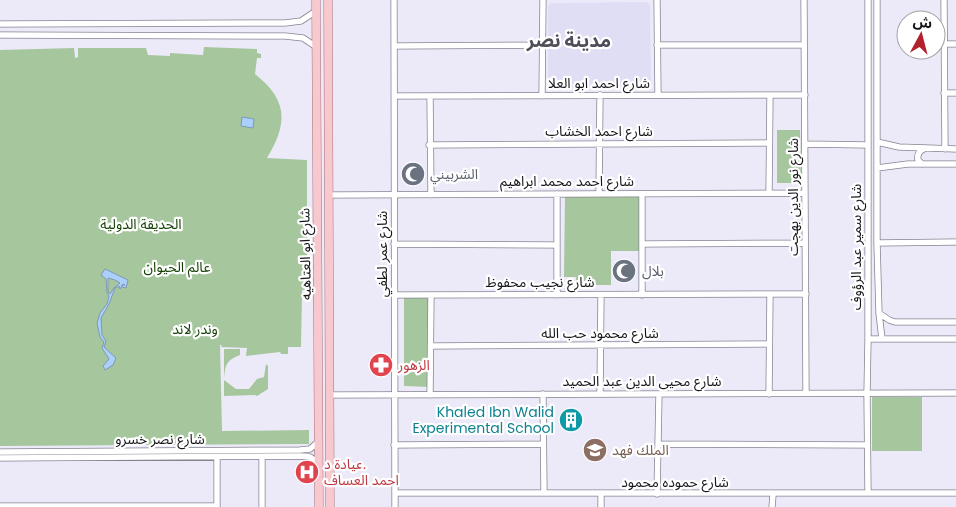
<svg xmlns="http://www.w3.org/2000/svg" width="956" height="507" font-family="Poppins,'Noto Sans Arabic',sans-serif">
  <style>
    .built { fill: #e0def4 }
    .green { fill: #a6c69d }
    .water { fill: #abd0fb; stroke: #7e98b8; fill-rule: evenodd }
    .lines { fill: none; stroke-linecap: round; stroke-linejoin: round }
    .minor-casing { stroke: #848391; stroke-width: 7 }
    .major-casing { stroke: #a6727b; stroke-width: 9 }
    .minor { stroke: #fff; stroke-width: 5.5 }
    .major { stroke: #f8c8cf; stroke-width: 8 }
    .labels { text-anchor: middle; stroke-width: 4.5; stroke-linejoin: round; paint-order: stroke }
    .street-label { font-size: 14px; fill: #16151a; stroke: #fff }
    .worship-label { font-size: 14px; fill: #5b616d; stroke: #fff; text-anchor: start }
    .park-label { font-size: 14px; fill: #154204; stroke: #fff }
    .health-label { font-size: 14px; fill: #be3a42; stroke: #fff; text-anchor: start }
    .culture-label { font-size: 14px; fill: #0d838f; stroke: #fff; text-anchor: end }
    .education-label { font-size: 14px; fill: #785e54; stroke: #fff; text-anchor: start }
    .district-label { font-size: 19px; font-weight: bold; fill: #4e4d59; stroke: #fff }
  </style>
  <rect width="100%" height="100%" fill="#eceaf9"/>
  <path class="built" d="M647,2L650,5L651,86H648V88L552,87L548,84V5H550V3Z"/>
  <path class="green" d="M204,47L257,49V53L261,54V58H257L255,74C288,100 288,123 267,158L307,160V290H302V294L301,347H288V354H281L280,352L246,356L247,348L221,347L222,345H220L222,431L309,430V444L0,446V50L74,48L75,58L78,57V48H146L148,55L170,56V53L203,55Z
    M777,130H800L801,183H777Z
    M565,196H640V251H611V285H576V277H564Z
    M404,297L430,298L431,387L404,386Z
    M224,349H240V355C225,361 226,365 224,378Z
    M266,364L268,366V389L257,396L255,395L224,396V380L236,389H249L257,379L264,377Z
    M872,397H922V451H872Z"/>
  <path class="water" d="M242,117L254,119L253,128L241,126Z
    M105,269L128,280L126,288L122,287V285H125L123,284L120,289L119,286L115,288L109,304L101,318L102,335L106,341L104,347L116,358L113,365L105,370L103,366L109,359L102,348L104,342L100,337L97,323L100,313L107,304L109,296L107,292L106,279L101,275ZM108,278L115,280L120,283L114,288L110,294L108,292Z"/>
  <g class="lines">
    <g class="minor-casing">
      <path id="minor" d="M394,0L395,507
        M657,0L658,95
        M804,0L806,393
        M877,0V243L879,313L882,339
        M944,0L945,149
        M0,24L285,23L301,21L316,11
        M0,35L285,36L303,38L315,46
        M944,44H956
        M657,45H804
        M394,46L542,45
        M944,93H956
        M394,96L805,95
        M430,96L431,195
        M542,96L543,0
        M877,142L899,147L956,149
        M805,144L868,145
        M429,145L769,143
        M922,164L918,160C917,155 919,151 924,149
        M877,168L908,164H956
        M599,193L600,95
        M769,193L770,95
        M642,194V295
        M330,195L805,193
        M877,243L956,242
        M394,244L557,245
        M642,244L805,243
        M394,295L806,294
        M557,295V194
        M879,313L889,320L895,322H956
        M868,339H956
        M431,346L769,344
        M543,394L544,493
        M600,394L601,295
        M769,394L770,294
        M329,395L956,393
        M430,395L431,295
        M658,444L867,445
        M394,445L543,444
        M0,452L300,450L310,449L318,442
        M217,457V507
        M262,457V507
        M0,458L300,456L310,457L319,463
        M395,493H956
        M868,493L867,394L868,339V0
        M601,494V507
        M657,494L659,394
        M0,506H217
        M772,507L773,495"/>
    </g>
    <g class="major-casing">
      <path id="major" d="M316,0L319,507
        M328,0L330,507"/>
    </g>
    <use href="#minor" class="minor"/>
    <use href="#major" class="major"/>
  </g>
  <defs>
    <g id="mosque-disc" transform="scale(1.25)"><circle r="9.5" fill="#6b7280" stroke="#fff"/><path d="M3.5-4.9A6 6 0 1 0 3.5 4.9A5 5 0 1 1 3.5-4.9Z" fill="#fff"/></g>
    <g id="pharmacy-disc" transform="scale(1.25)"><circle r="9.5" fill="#e0444e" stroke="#fff"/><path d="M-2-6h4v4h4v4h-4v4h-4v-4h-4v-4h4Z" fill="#fff"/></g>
    <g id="building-disc" transform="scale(1.25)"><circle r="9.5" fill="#0f9aa8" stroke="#fff"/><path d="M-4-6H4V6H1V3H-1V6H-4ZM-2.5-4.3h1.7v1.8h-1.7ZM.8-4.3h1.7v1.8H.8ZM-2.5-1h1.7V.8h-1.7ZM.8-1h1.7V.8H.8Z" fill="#fff"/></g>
    <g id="school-disc" transform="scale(1.25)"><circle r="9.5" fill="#8d6e63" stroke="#fff"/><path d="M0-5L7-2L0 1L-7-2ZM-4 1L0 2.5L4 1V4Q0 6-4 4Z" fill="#fff"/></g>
    <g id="hospital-disc" transform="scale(1.25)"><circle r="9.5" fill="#e0444e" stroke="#fff"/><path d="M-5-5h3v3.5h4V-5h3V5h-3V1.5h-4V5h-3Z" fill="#fff"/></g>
  </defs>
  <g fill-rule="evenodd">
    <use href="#mosque-disc" x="413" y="174"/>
    <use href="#mosque-disc" x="624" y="271"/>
    <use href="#pharmacy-disc" x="381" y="365"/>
    <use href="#building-disc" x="571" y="420"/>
    <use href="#school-disc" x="595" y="450"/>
    <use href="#hospital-disc" x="307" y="472"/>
  </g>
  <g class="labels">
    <g class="street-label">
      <text x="599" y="88">شارع احمد ابو العلا</text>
      <text x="599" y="136">شارع احمد الخشاب</text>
      <text x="567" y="186">شارع احمد محمد ابراهيم</text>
      <text transform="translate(793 197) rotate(-90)" y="5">شارع نور الدين بهجت</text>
      <text transform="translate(856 247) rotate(-90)" y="5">شارع سمير عبد الرؤوف</text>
      <text transform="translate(305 254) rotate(-91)" y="5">شارع ابو العتاهيه</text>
      <text transform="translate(382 254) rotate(-90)" y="5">شارع عمر لطفي</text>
      <text x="540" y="287">شارع نجيب محفوظ</text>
      <text x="600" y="338">شارع محمود حب الله</text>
      <text x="642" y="386">شارع محيى الدين عبد الحميد</text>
      <text x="160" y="444">شارع نصر خسرو</text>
      <text x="675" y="487">شارع حموده محمود</text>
    </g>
    <g class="worship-label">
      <text x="430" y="179">الشربيني</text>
      <text x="642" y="276">بلال</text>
    </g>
    <g class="park-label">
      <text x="141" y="229">الحديقة الدولية</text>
      <text x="177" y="272">عالم الحيوان</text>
      <text x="195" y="334">وندر لاند</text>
    </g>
    <g class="health-label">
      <text x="398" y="370">الزهور</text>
      <text x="324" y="469">عيادة د.<tspan x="324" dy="16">احمد العساف</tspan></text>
    </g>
    <g class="culture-label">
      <text x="554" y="417">Khaled Ibn Walid<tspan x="554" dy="16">Experimental School</tspan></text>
    </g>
    <g class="education-label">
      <text x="612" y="455">الملك فهد</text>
    </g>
    <g class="district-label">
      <text x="569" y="47">مدينة نصر</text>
    </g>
  </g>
  <g transform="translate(921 35) rotate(7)"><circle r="24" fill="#ffffff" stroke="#a2a1a3"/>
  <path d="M0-4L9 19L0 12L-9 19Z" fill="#b3212c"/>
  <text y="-8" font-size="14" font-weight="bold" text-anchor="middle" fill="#16151a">ش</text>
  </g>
</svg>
